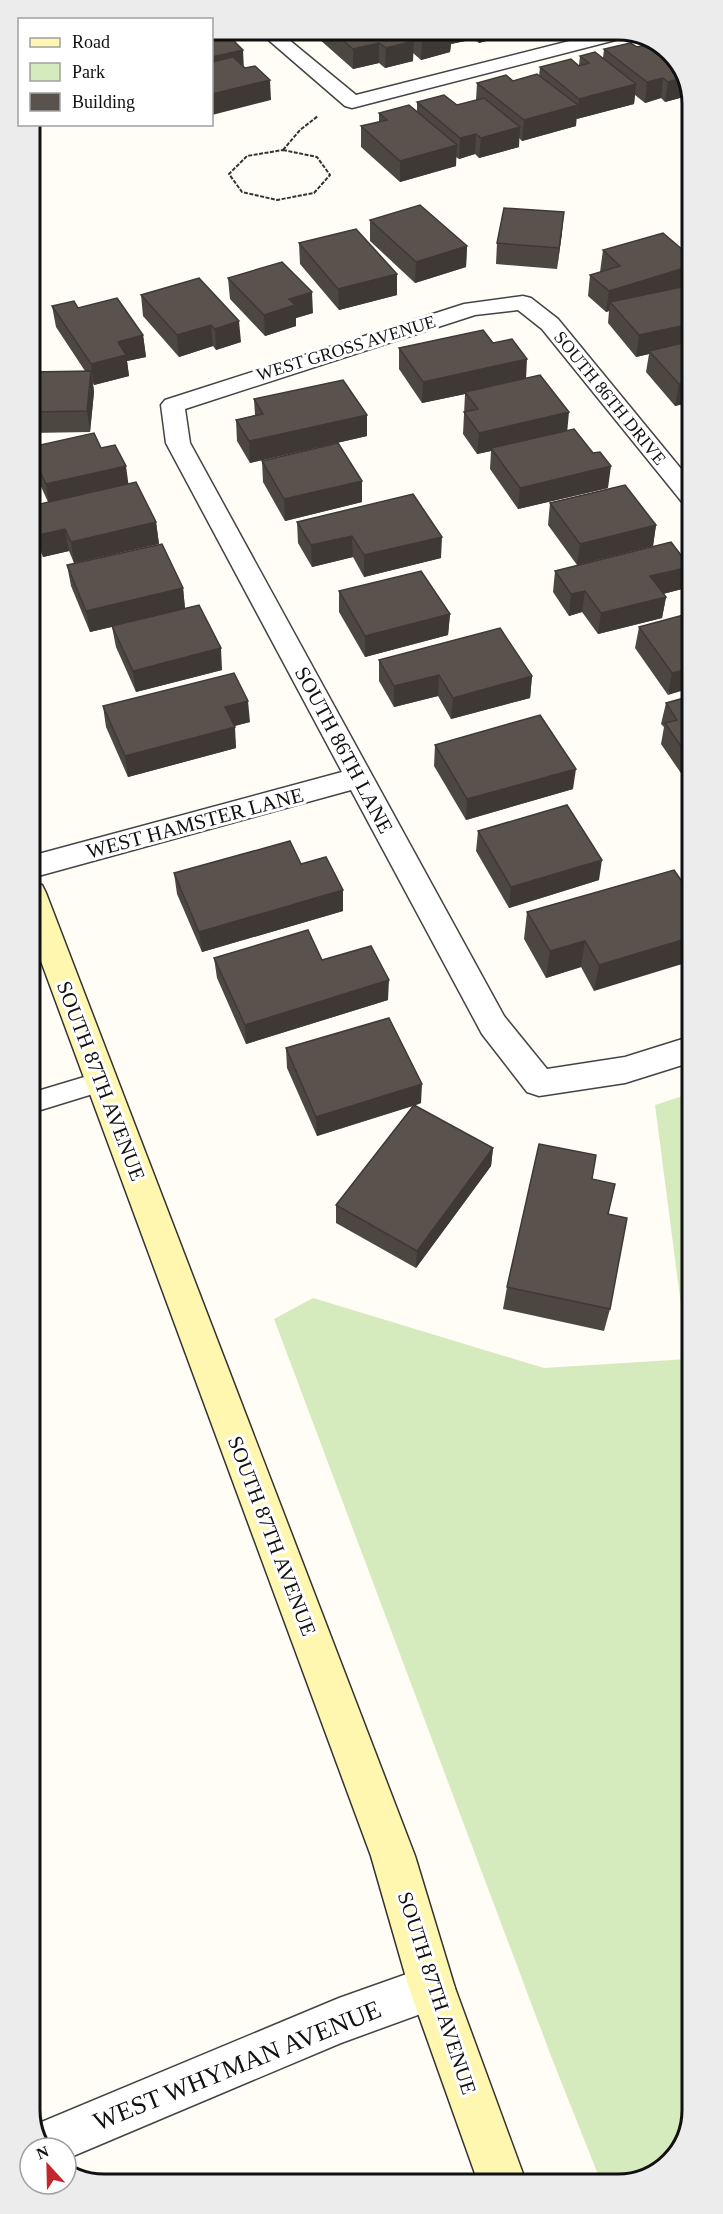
<svg xmlns="http://www.w3.org/2000/svg" width="723" height="2214" font-family="Georgia,serif">
  <style>
    .green { fill: #d5ebbd }
    .lines { fill: none; stroke-linecap: round; stroke-linejoin: round }
    .lane-casing { stroke: #444; stroke-width: 3 }
    .street-casing { stroke: #444; stroke-width: 3 }
    .secondary-casing { stroke: #333; stroke-width: 3 }
    .path { stroke: #333; stroke-width: 2; stroke-dasharray: 4 1.5; stroke-linecap: butt }
    .lane { fill: #fff; fill-rule: evenodd }
    .street { fill: #fff; fill-rule: evenodd }
    .secondary { fill: #fff6b0; fill-rule: evenodd }
    .wall { fill: #4d4742 }
    .shaded-wall { fill: #3f3936 }
    .building { fill: #5a524d; stroke: #3f3936; stroke-width: 1.5 }
    .labels { text-anchor: middle; stroke-width: 6; stroke-linejoin: round; paint-order: stroke }
    .far-street-label { font-size: 18px; fill: #111; stroke: #fff }
    .street-label { font-size: 21px; fill: #111; stroke: #fff }
    .near-street-label { font-size: 26px; fill: #111; stroke: #fff }
    .rim { fill: none; stroke: #111; stroke-width: 3 }
  </style>
  <rect width="100%" height="100%" fill="#fffdf5"/>
  <path class="green" d="M692,1093L693,2110L677,2155L637,2182H601L551,2056L274,1319L313,1298L544,1368L688,1359L655,1105Z"/>
  <g class="lines">
    <g class="lane-casing">
      <path id="lane" d="M101,1072L109,1075L113,1082L109,1089L31,1113V1093Z"/>
    </g>
    <g class="street-casing">
      <path id="street" d="M257,30H277L356,95L613,30H624L635,35L352,108L345,106Z
        M523,296L531,298L558,319L691,481V505L682,502L542,329L518,310L475,315L185,409L190,443L504,1016L547,1069L625,1057L692,1036V1062L625,1083L539,1096L527,1092L482,1034L351,790L31,878V856L342,772L166,443L161,405L165,400L464,304Z
        M432,1965L448,1972L455,1988L448,2004L341,2043L66,2159V2148H45L32,2128V2126L339,1998Z"/>
    </g>
    <g class="secondary-casing">
      <path id="secondary" d="M31,882L42,885L46,893L415,1856L455,1988L526,2182H478L409,1988L371,1856L31,934Z"/>
    </g>
    <path class="path" d="M283,150L317,157L330,175L314,193L277,200L242,192L229,174L247,156Z
      M283,150L300,130L318,116"/>
    <use href="#lane" class="lane"/>
    <use href="#street" class="street"/>
    <use href="#secondary" class="secondary"/>
  </g>
  <path class="wall" d="M319,30H525L479,43L465,32V41L451,44L450,52L421,60L413,53V61L385,68L379,63L353,69L319,39Z
    M604,49L691,86V95L665,102L661,98L645,103L635,95L634,104L576,119V126L522,141L519,138V147L479,158L475,154L459,159L456,157V166L400,182L361,147V126L379,122V113L417,111V102L457,105L476,100L477,83L513,81L539,76L540,67L579,65L580,56L603,58Z
    M370,220L467,246L466,267L415,283L370,241Z
    M562,233L557,269L496,264L497,243Z
    M299,243L397,274V295L339,310L300,264Z
    M603,250L691,257V402L675,406L646,372L649,354L636,357L608,323L609,311L606,312L588,296L590,275L600,272Z
    M199,278L241,342L216,350L213,346L179,357L143,316L141,295Z
    M228,278L313,313L296,318V326L265,336L230,299Z
    M52,306L78,308L143,335L146,357L127,361L129,376L94,385L93,383L94,392L90,432L31,433L30,372L85,371L56,327Z
    M493,343L526,378L567,430L608,488L518,509L490,469L491,451L477,454L463,434L465,394L422,403L399,369V348Z
    M254,399L367,415V436L250,463L237,441L236,420L255,415Z
    M691,407V426L688,423Z
    M31,447L101,448L156,522L159,544L74,563L69,551L43,557L31,528V506L48,502L33,469L31,458Z
    M262,461L362,502L285,521L263,482Z
    M550,503L656,525L653,546L577,565L548,525Z
    M297,522L441,558L364,577L353,557L312,567L298,543Z
    M67,565L183,588L185,608L222,670L136,692L116,647L112,627L90,632L71,586Z
    M690,567L686,588L663,594L666,597L662,618L598,634L582,612L569,616L553,592L555,571Z
    M339,591L450,614L448,635L365,657L339,612Z
    M691,613L668,695L635,648L639,627Z
    M379,660L532,676L530,698L451,719L438,696L394,707L379,681Z
    M691,696V777L685,779L661,744L664,727L661,724L666,703Z
    M103,706L250,722L234,726L236,748L128,777L106,727Z
    M435,745L573,789L466,820L434,766Z
    M478,831L599,880L509,908L476,851Z
    M301,864L343,911L202,952L177,894L174,873Z
    M674,870L594,991L581,967L546,978L524,939L527,912Z
    M214,958L322,960L388,1000L246,1044L217,978Z
    M286,1048L421,1103L414,1106L493,1148L491,1166L416,1268L336,1223V1205L413,1106L317,1136L287,1068Z
    M592,1179L610,1309L604,1331L503,1309L507,1287Z"/>
  <path class="shaded-wall" d="M443,30H465V41L451,44L450,52L421,60L422,40Z
    M480,30H525L479,43Z
    M414,41L413,61L385,68L386,48Z
    M379,43V63L353,69V49Z
    M243,50L244,70L212,77V57Z
    M685,77L691,86V95L665,102L668,82Z
    M663,78L661,98L645,103L647,82Z
    M270,80L271,100L212,115V94Z
    M636,84L634,104L577,119L579,99Z
    M578,105L576,126L522,141L524,120Z
    M520,127L519,147L479,158L481,138Z
    M476,134L475,154L459,159L460,138Z
    M457,145L456,166L400,182V161Z
    M564,212L562,233L557,269L559,248Z
    M467,246L466,267L415,283L416,262Z
    M691,266V286L610,302L609,311L606,312L609,291Z
    M397,274V295L339,310L338,289Z
    M312,292L313,313L296,318V326L265,336L264,315L289,299Z
    M239,321L241,342L216,350L215,329Z
    M691,324V344L649,351V354L636,357L639,335Z
    M211,325L213,346L179,357L177,335Z
    M143,335L146,357L127,361L129,376L94,385L91,364L118,342Z
    M527,359L526,380L465,392V394L422,403L423,382Z
    M91,371L94,392L90,432L87,411Z
    M691,382V402L675,406L679,384Z
    M569,412L567,434L491,448V451L477,454L479,433Z
    M367,415V436L250,463L249,441Z
    M126,466L129,488L49,506L46,484Z
    M611,466L608,488L518,509L520,488Z
    M362,481V502L285,521L284,499Z
    M156,522L159,544L74,563L71,542Z
    M656,525L653,546L577,565L580,544Z
    M65,529L69,551L43,557L39,535Z
    M352,536L353,557L312,567L311,545Z
    M442,537L441,558L364,577V555Z
    M690,567L686,588L647,598L650,576Z
    M183,588L185,609L90,632L86,611Z
    M585,591L582,612L569,616L571,594Z
    M666,597L662,618L598,634L601,613Z
    M450,614L448,635L365,657V636Z
    M221,648L222,670L136,692L133,671Z
    M691,668V688L668,695L672,673Z
    M439,675L438,696L394,707V686Z
    M532,676L530,698L451,719L453,698Z
    M248,701L250,722L227,728L225,707Z
    M235,727L236,748L128,777L125,756Z
    M691,757V777L685,779L689,758Z
    M576,769L573,789L466,820L467,799Z
    M602,860L599,880L509,908L511,887Z
    M343,890V911L202,952L199,932Z
    M692,937V961L594,991L599,965Z
    M585,941L581,967L546,978L550,951Z
    M389,980L388,1000L246,1044L245,1025Z
    M422,1084L421,1103L317,1136L316,1117Z
    M493,1148L491,1166L416,1268L417,1251Z"/>
  <path class="building" d="M331,30H401L414,41L386,48L379,43L353,49Z
    M410,30H448L451,32L422,40Z
    M212,34L216,38L229,36L243,50L212,57Z
    M630,43L637,47L654,43L667,48L685,77L668,82L663,78L647,82L604,49Z
    M595,52L636,84L579,99L540,67L571,59L579,66L589,63L580,56Z
    M233,57L245,68L255,66L270,80L212,94V62Z
    M537,74L578,105L524,120L477,83L506,75L513,81Z
    M444,95L457,105L484,98L520,127L481,138L476,134L460,138L417,102Z
    M409,105L457,145L400,161L361,126L387,120L379,113Z
    M420,205L467,246L416,262L370,220Z
    M504,208L564,212L559,248L497,243Z
    M356,229L397,274L338,289L299,243Z
    M663,233L691,257V266L609,291L590,275L620,266L603,250Z
    M282,262L312,292L289,299L295,305L264,315L228,278Z
    M199,278L239,321L215,329L211,325L177,335L141,295Z
    M691,285V324L639,335L610,302Z
    M117,298L143,335L118,342L126,355L91,364L52,306L74,301L78,308Z
    M483,330L493,343L512,339L527,359L423,382L399,348Z
    M691,341V382L679,384L649,351Z
    M91,371L87,411L30,412V372Z
    M540,375L569,412L479,433L464,412L478,409L465,392Z
    M343,380L367,415L249,441L236,420L263,414L254,399Z
    M574,429L593,453L600,452L611,466L520,488L491,448Z
    M94,433L101,448L115,445L126,466L46,484L31,452V447Z
    M338,443L362,481L284,499L262,461Z
    M136,482L156,522L71,542L65,529L39,535L31,516V506Z
    M625,485L656,525L580,544L550,503Z
    M413,494L442,537L364,555L352,536L311,545L297,522Z
    M671,542L690,567L650,576L666,597L601,613L585,591L571,594L555,571Z
    M162,544L183,588L86,611L67,565Z
    M421,571L450,614L365,636L339,591Z
    M199,605L221,648L133,671L112,626Z
    M691,613V668L672,673L639,627Z
    M500,628L532,676L453,698L439,675L394,686L379,660Z
    M234,673L248,701L225,707L235,727L125,756L103,706Z
    M691,696V757L689,758L665,723L677,720L666,703Z
    M540,715L576,769L467,799L435,745Z
    M567,805L602,860L511,887L478,831Z
    M290,841L301,864L326,857L343,890L199,932L174,873Z
    M674,870L692,896V937L599,965L585,941L550,951L527,912Z
    M308,930L322,960L371,946L389,980L245,1025L214,958Z
    M389,1018L422,1084L316,1117L286,1048Z
    M414,1105L493,1148L417,1251L336,1205Z
    M539,1144L596,1155L592,1179L615,1184L608,1214L627,1218L610,1309L507,1287Z"/>
  <g class="labels">
    <g class="far-street-label">
      <text transform="translate(346 348) rotate(-17)" y="6">WEST GROSS AVENUE</text>
      <text transform="translate(610 398) rotate(51)" y="6">SOUTH 86TH DRIVE</text>
    </g>
    <g class="street-label">
      <text transform="translate(344 750) rotate(62)" y="7">SOUTH 86TH LANE</text>
      <text transform="translate(195 823) rotate(-15)" y="7">WEST HAMSTER LANE</text>
      <text transform="translate(101 1081) rotate(69)" y="7">SOUTH 87TH AVENUE</text>
      <text transform="translate(272 1536) rotate(69)" y="7">SOUTH 87TH AVENUE</text>
      <text transform="translate(437 1993) rotate(72)" y="7">SOUTH 87TH AVENUE</text>
    </g>
    <g class="near-street-label">
      <text transform="translate(237 2065) rotate(-22)" y="9">WEST WHYMAN AVENUE</text>
    </g>
  </g>
  <path d="M0 0H723V2214H0ZM104 40H618A64 64 0 0 1 682 104V2110A64 64 0 0 1 618 2174H104A64 64 0 0 1 40 2110V104A64 64 0 0 1 104 40Z" fill="#ececec" fill-rule="evenodd"/>
  <path class="rim" d="M104 40H618A64 64 0 0 1 682 104V2110A64 64 0 0 1 618 2174H104A64 64 0 0 1 40 2110V104A64 64 0 0 1 104 40Z"/>
  <rect x="18" y="18" width="195" height="108" fill="#ffffff" stroke="#a0a0a0" stroke-width="1.5"/>
  <rect x="30" y="38" width="30" height="9" fill="#fff6b0" stroke="#a0a0a0" stroke-width="1.5"/>
  <text x="72" y="48" font-size="18" fill="#111111">Road</text>
  <rect x="30" y="63" width="30" height="18" fill="#d5ebbd" stroke="#a0a0a0" stroke-width="1.5"/>
  <text x="72" y="78" font-size="18" fill="#111111">Park</text>
  <rect x="30" y="93" width="30" height="18" fill="#5a524d" stroke="#a0a0a0" stroke-width="1.5"/>
  <text x="72" y="108" font-size="18" fill="#111111">Building</text>
  <g transform="translate(48 2166) rotate(338)"><circle r="28" fill="#ffffff" stroke="#a0a0a0" stroke-width="1.5"/>
  <path d="M0-4.5L10 22L0 15L-10 22Z" fill="#c4262e"/>
  <text y="-9" font-size="16" font-weight="bold" text-anchor="middle" fill="#111111">N</text>
  </g>
</svg>
